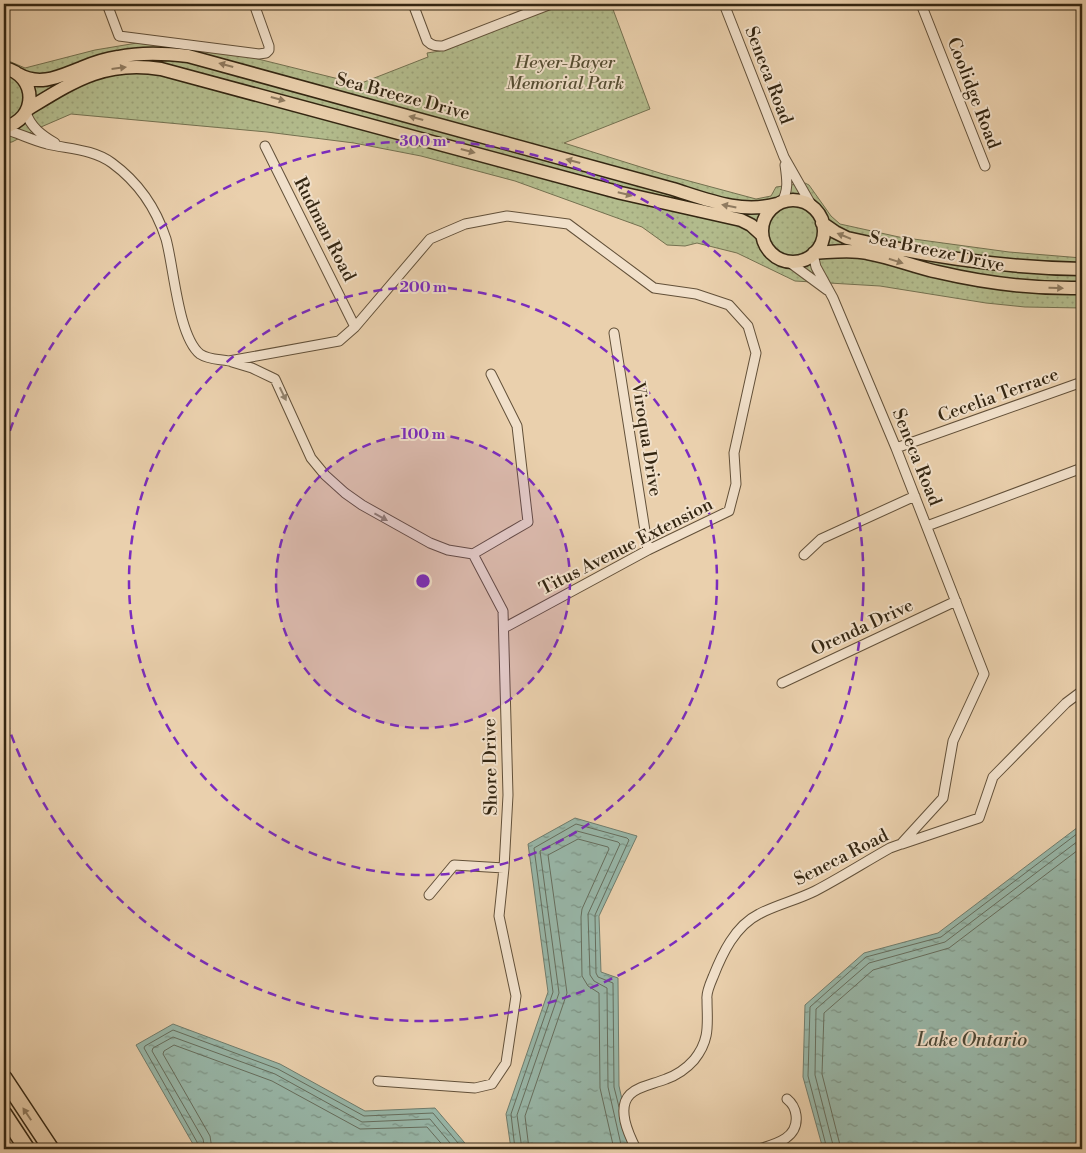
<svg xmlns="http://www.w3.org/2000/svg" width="1086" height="1153" font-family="'Libre Bodoni',serif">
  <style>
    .park { fill: url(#park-dots); stroke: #747150 }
    .water { fill: url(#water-ripples); stroke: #707d6d }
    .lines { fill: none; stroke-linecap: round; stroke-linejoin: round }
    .shore { stroke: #666e5e; stroke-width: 1 }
    .street-casing { stroke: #625039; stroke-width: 11 }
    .primary-casing { stroke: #342612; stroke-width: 15 }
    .highway-casing { stroke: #342612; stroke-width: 18 }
    .street { stroke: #f1e0ca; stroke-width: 9 }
    .primary { stroke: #ead0ad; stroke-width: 12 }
    .highway { stroke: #ead0ad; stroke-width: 15 }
    .oneway { fill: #8f7b60 }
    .oneway2 { fill: #92836e }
    .ring { fill: none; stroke: #7b2cbf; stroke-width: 2.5; stroke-dasharray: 9 6 }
    .labels { text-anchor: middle; stroke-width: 4; stroke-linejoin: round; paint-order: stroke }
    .park-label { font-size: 18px; font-style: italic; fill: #544c31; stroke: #f1e0ca }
    .street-label { font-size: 18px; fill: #342612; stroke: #f1e0ca }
    .water-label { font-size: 19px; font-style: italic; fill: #4d4a38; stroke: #f1e0ca }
    .centre { fill: #7b2cbf; stroke: #f1e0ca; stroke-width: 2.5 }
    .ring-label { font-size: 15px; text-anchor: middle; font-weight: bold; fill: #7b2cbf; stroke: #f1e0ca; stroke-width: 4; stroke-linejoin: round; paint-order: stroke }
  </style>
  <defs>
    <pattern id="park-dots" width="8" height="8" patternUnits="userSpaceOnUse" patternTransform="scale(1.25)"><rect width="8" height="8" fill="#b3bc8d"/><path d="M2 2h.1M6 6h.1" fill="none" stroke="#9ba179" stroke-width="1.8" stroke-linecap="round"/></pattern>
    <pattern id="water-ripples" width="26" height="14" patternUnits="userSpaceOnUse" patternTransform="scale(1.25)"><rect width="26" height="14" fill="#98b7a9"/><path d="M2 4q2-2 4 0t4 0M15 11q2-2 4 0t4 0" fill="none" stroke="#7d9588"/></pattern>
  </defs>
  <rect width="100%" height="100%" fill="#ead0ad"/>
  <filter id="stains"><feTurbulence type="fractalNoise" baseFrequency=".004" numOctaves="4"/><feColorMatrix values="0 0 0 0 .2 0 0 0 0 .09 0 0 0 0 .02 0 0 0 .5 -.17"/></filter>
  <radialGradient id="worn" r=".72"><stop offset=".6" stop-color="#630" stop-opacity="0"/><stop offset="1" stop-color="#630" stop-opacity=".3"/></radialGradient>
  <path class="park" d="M560,4H611L650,109L564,143L663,174L756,199L771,196L776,187L805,183L809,185L831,216L840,224L899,237L1009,252L1082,258V308L1025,307L986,303L880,286L795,281L737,253L697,243L685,246L667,245L642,227L515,181L421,156L354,143L267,132L71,114L41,127L12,142L4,143V59L25,68L95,50L137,43L246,56L359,84L428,57L427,53L440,51Z"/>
  <path class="water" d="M575,818L637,836L599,916L601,972L618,978L619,1086L633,1149H511L506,1114L548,992L528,844Z
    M1082,824V1149H823L803,1077L805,1005L864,953L938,933Z
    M173,1024L280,1064L365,1111L435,1108L470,1149H194L193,1144L136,1045Z"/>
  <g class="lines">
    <path class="shore" d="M199,1149L197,1142L144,1048L145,1046L173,1030L278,1069L364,1116L433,1113L463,1149
      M205,1149L203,1139L152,1051L153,1048L173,1037L275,1074L362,1122L430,1119L455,1149
      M212,1149L210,1136L163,1054L164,1051L174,1045L272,1081L360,1129L427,1127L446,1149
      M515,1149L511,1114L553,992L534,848L576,824L627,838L629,840L595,915L596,973L598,977L613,983L614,1087L619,1107
      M522,1149L517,1115L559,993L540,851L577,831L618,842L620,844L588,914L590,975L594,981L607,988L608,1087L622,1149
      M529,1149L525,1116L567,993L548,855L578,839L608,847L609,849L582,909L581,917L582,976L588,986L599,993L600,1088L614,1149
      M827,1149L808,1076L810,1007L866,957L941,937L1082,830
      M834,1149L815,1075L816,1009L869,963L945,942L1082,838
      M841,1149L822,1074L824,1013L873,970L949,948L1082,847"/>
    <g class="street-casing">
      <path id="street" d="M107,4L119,36L259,54L266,53L269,50V46L254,4
        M413,4L427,41C432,46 436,46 443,46L551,4
        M724,4L784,157L813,208
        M921,4L985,166
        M26,112C30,127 43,136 55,143
        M4,129C18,133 32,140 47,144C68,149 93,149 112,163C138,182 156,208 166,239C174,268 178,336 200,354C209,360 220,359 229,361L339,341L355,327L430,239L465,224L507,216L568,224L654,288L696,294L729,305L748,326L756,353L734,453L736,484L729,511L648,550L504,628
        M265,146L355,327
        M781,203C789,191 787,179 785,165
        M789,262L827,290
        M614,333L648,550
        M232,362L252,368L275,379L311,458L325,475L345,493L362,505L430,543L448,550L473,554
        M896,448L1082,382
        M927,526L1082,468
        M473,554L528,522L517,426L491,374
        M804,555L821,539L915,496
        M782,683L956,601
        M902,844L979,818L993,777L1066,703L1082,691
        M429,895L454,865L504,868
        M378,1081L475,1088L492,1084L506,1063L516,996L499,916L504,868L508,795L503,611L473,554
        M636,1149C632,1141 627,1130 625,1121C618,1088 643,1088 666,1079C677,1075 686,1069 694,1060C711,1039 707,1023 707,999C706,993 710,984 713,977C722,954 735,926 759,914C776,905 797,900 815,891C840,878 865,862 890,848L901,844L943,798L953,741L984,674L896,448L833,298L816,267L813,254
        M759,1149C776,1144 799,1138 796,1115C795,1108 793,1104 787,1099"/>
    </g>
    <g class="primary-casing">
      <path id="primary" d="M4,68C38,75 38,120 4,127
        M18,74C40,87 60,76 81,68C93,63 105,59 118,57C141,52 164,53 188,56L673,189C708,200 741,214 777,204
        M28,109C74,81 105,60 161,69L621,193L741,220L751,225L762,235
        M762 231a31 31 0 1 1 62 0a31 31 0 1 1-62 0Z
        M822,223L835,232L847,238C925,256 1002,268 1082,269
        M814,253C832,252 850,249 867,253C891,257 914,267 938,272C985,283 1033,289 1082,288"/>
    </g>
    <g class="highway-casing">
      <path id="highway" d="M4,1078L51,1149
        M4,1114L27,1149"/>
    </g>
    <use href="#street" class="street"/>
    <use href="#primary" class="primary"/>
    <use href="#highway" class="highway"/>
  </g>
  <defs><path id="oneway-solid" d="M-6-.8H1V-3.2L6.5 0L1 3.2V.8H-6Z" transform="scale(1.25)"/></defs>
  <g class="oneway">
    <use href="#oneway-solid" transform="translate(226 65) rotate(-165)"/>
    <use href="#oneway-solid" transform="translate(119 68) rotate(-7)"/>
    <use href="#oneway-solid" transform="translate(278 99) rotate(15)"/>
    <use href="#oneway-solid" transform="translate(416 118) rotate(-165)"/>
    <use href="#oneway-solid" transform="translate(468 151) rotate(15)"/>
    <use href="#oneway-solid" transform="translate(573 161) rotate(-165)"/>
    <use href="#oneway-solid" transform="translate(625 194) rotate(14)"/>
    <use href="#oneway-solid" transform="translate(729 206) rotate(-169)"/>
    <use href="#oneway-solid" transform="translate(844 236) rotate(-158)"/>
    <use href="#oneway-solid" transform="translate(896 261) rotate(17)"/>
    <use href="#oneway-solid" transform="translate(1056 288) rotate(2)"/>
    <use href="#oneway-solid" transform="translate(27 1114) rotate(-124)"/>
  </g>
  <g class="oneway2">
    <use href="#oneway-solid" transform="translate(283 394) rotate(64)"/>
    <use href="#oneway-solid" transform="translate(381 517) rotate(29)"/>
  </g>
  <circle cx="423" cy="581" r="147" fill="#7b2cbf" fill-opacity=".12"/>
  <g class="ring">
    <circle cx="423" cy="581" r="147"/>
    <circle cx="423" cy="581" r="294"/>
    <path d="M5 445A440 440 0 1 1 5 717"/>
  </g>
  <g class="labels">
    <g class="park-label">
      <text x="565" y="68">Heyer-Bayer<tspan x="565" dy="21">Memorial Park</tspan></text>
    </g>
    <g class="street-label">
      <text transform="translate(769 75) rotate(69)" y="6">Seneca Road</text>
      <text transform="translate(974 93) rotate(69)" y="6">Coolidge Road</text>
      <text transform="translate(403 96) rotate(15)" y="6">Sea Breeze Drive</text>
      <text transform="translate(325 229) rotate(63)" y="6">Rudman Road</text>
      <text transform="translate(937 251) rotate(12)" y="6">Sea Breeze Drive</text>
      <text transform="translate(998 395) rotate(-20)" y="6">Cecelia Terrace</text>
      <text transform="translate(647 439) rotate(81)" y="6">Viroqua Drive</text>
      <text transform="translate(917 457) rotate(68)" y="6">Seneca Road</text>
      <text transform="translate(626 546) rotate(-27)" y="6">Titus Avenue Extension</text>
      <text transform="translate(862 627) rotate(-25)" y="6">Orenda Drive</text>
      <text transform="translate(490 767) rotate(-91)" y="6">Shore Drive</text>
      <text transform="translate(841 857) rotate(-27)" y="6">Seneca Road</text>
    </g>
    <g class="water-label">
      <text x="972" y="1046">Lake Ontario</text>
    </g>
  </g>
  <circle cx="423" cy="581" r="8" class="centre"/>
  <g class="ring-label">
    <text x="423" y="146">300 m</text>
    <text x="423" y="292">200 m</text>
    <text x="423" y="439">100 m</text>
  </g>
  <rect width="1086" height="1153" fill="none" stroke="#ead0ad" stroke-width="20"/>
  <rect x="5" y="5" width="1076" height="1143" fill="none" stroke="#342612" stroke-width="2.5"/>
  <rect x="10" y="10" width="1066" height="1133" fill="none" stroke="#342612"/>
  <rect width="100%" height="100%" filter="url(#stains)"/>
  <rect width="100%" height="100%" fill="url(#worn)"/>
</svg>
